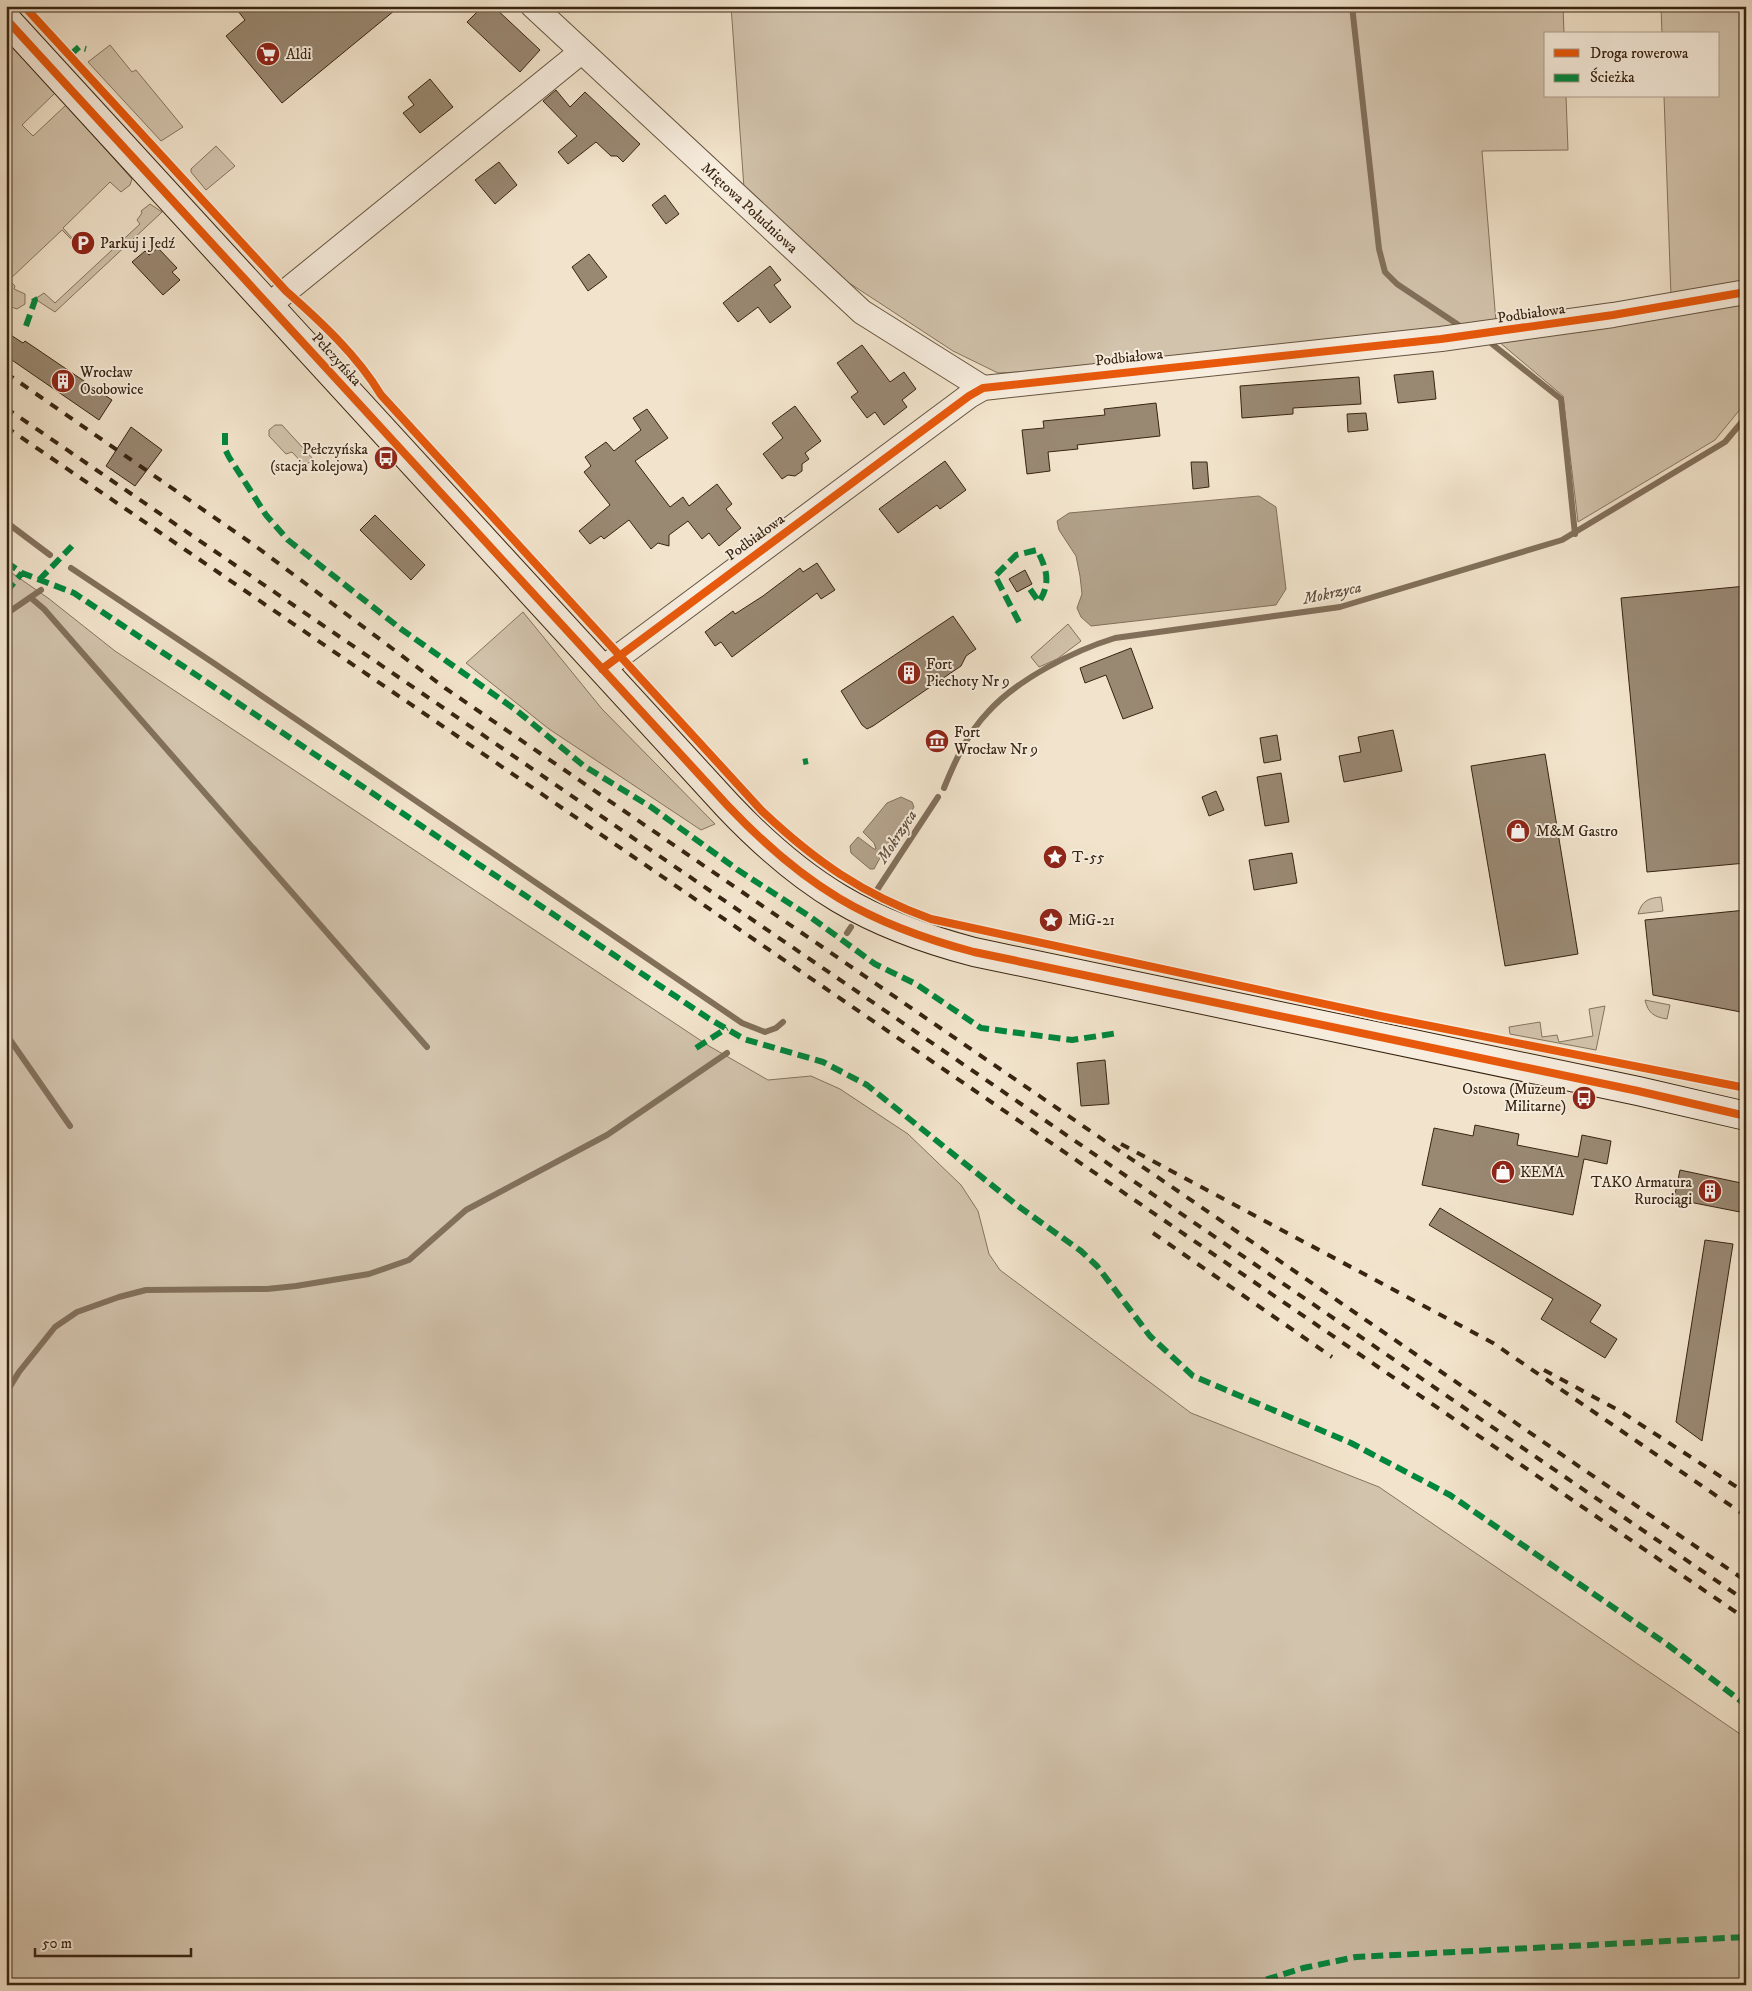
<svg xmlns="http://www.w3.org/2000/svg" width="1752" height="1991" font-family="'IM FELL DW Pica',serif">
  <style>
    .green { fill: #d2c3ac; stroke: #85745e }
    .water { fill: #b3a38c; stroke: #82705b }
    .lines { fill: none; stroke-linecap: round; stroke-linejoin: round }
    .stream { stroke: #82705b; stroke-width: 6 }
    .building { fill: #998872; stroke: #382411 }
    .street-casing { stroke: #665440; stroke-width: 26 }
    .secondary-casing { stroke: #382411; stroke-width: 30 }
    .street { stroke: #f7edde; stroke-width: 24 }
    .secondary { stroke: #f7edde; stroke-width: 28 }
    .rail { stroke: #382411; stroke-width: 4; stroke-dasharray: 9 9; stroke-linecap: butt }
    .quiet { stroke: #00873e; stroke-width: 6; stroke-dasharray: 12 6; stroke-linecap: butt }
    .cycleway-casing { stroke: #f7edde; stroke-width: 11 }
    .cycleway { stroke: #e8590c; stroke-width: 8 }
    .labels { text-anchor: middle; stroke-width: 4; stroke-linejoin: round; paint-order: stroke }
    .poi-label { font-size: 15px; fill: #382411; stroke: #f7edde; text-anchor: start }
    .street-label { font-size: 15px; fill: #382411; stroke: #f7edde }
    .water-label { font-size: 16px; font-style: italic; fill: #63503c; stroke: #f7edde }
  </style>
  <rect width="100%" height="100%" fill="#f2e4cc"/>
  <filter id="stains"><feTurbulence type="fractalNoise" baseFrequency=".004" numOctaves="4"/><feColorMatrix values="0 0 0 0 .2 0 0 0 0 .09 0 0 0 0 .02 0 0 0 .5 -.17"/></filter>
  <radialGradient id="worn" r=".72"><stop offset=".6" stop-color="#630" stop-opacity="0"/><stop offset="1" stop-color="#630" stop-opacity=".3"/></radialGradient>
  <path class="green" d="M731,6H1563L1564,34H1546V96H1566L1568,150L1482,151L1496,322L1097,368L998,373L953,351L840,277L744,188Z
    M1661,6H1746V282L1671,296L1664,96H1718V34H1662Z
    M6,39L55,93L22,125L33,136L66,105L132,179L130,185L121,192L110,182L63,228L73,239L72,240L62,230L9,280L15,286L14,289L25,294V304L17,309L6,305Z
    M110,45L132,72L136,70L183,127L161,141L88,62Z
    M216,146L235,166L206,190L191,172V169Z
    M150,204L162,212L55,312L35,299L44,293L55,303L140,224L137,220L142,213L141,211Z
    M1746,303V402L1715,440L1578,522L1563,396L1498,341L1580,332L1625,321Z
    M275,425H282L313,459L305,466L292,452L286,454L269,436V430Z
    M6,569L48,598L115,651L709,1046L768,1080L811,1076L840,1089L908,1134L961,1185L978,1211L989,1254L1000,1270L1191,1413L1379,1487L1746,1738V1985H6Z
    M523,612L602,709L715,824L701,830L549,729L466,663Z
    M1068,624L1081,641L1057,659L1039,667L1031,657Z
    M1661,897L1663,911L1638,914C1642,901 1648,898 1661,897Z
    M1645,1000L1670,1005L1667,1019C1654,1017 1648,1013 1645,1000Z
    M1605,1006L1596,1050L1510,1034L1509,1027L1540,1022L1542,1037L1557,1035L1559,1042L1593,1036L1589,1009Z"/>
  <path class="water" d="M1259,496L1276,507L1286,589L1276,605L1091,626L1081,617L1077,608L1082,594L1080,576L1076,556L1059,530L1057,521L1069,513Z
    M901,797L912,802L914,807L895,838L887,845L874,869H870L851,853L850,846L858,837L874,849H876L874,843L863,832L887,803Z"/>
  <g class="lines">
    <path class="stream" d="M1352,6L1379,249L1385,272L1397,284L1460,326
      M1492,344L1561,399L1575,534
      M6,522L50,555
      M71,568L215,664L742,1023L765,1032L776,1028L783,1022
      M31,598L44,609L427,1047
      M6,614L41,590
      M944,788C955,761 967,734 988,712C1018,679 1073,651 1115,638L1340,607L1562,540L1725,442L1746,417
      M877,890L938,797
      M847,933L851,927
      M6,1034L70,1126
      M6,1393L19,1372L55,1327L77,1312L119,1297L146,1290L267,1289L296,1286L369,1274L409,1260L466,1210L607,1135L727,1053"/>
  </g>
  <path class="building" d="M234,6H400L282,103L226,36L245,20Z
    M483,6H493L540,50L520,72L467,22Z
    M430,79L453,107L420,133L403,113L414,105L408,97Z
    M556,90L570,107L585,92L640,144L623,162L617,156H611L596,142L568,164L558,152L577,136L543,101Z
    M499,162L517,185L495,204L475,180Z
    M665,195L679,214L666,224L652,205Z
    M158,248L177,268L172,272L180,280L163,295L132,262L145,251L149,255Z
    M589,254L607,277L588,291L572,267Z
    M770,266L781,280L774,285L791,307L770,323L758,307L738,322L723,303Z
    M6,332L23,343L25,341L112,400L99,420L6,356Z
    M862,345L890,382L904,372L916,389L902,400L907,407L884,425L875,412L867,418L851,397L858,392L837,363Z
    M1433,371L1436,399L1398,403L1394,375Z
    M1359,377L1361,404L1293,408V414L1242,418L1240,386Z
    M1156,403L1160,436L1077,445L1078,449L1048,452L1050,471L1027,474L1022,430L1044,428L1043,421L1105,415L1104,409Z
    M795,406L821,441L805,453L809,459L802,464V471L795,476L788,475L782,479L763,454L783,438L772,423Z
    M647,409L668,438L635,461L670,507L683,497L689,506L717,484L732,504L726,509L741,528L719,546L709,533L702,539L688,521L669,535V546L658,543L651,549L629,520L604,539L601,536L590,544L579,531L610,505L584,472L591,466L585,457L606,442L614,451L641,430L633,418Z
    M1366,413L1368,430L1348,432L1347,414Z
    M131,427L162,450L135,486L106,466Z
    M945,461L966,490L940,509L937,505L898,533L879,509Z
    M1191,462H1207L1209,487L1193,489Z
    M375,515L425,565L411,580L360,530Z
    M817,563L835,590L821,599L817,593L732,657L721,642L715,646L705,632L733,611L735,614L763,596L800,568L803,572Z
    M1025,570L1032,584L1017,592L1009,579Z
    M1746,586V863L1647,872L1621,598Z
    M953,616L976,649L966,656L961,666L873,726L867,729L862,725L841,691Z
    M1131,648L1153,708L1123,719L1106,675L1085,683L1080,668Z
    M1393,730L1402,771L1344,782L1339,756L1361,752L1358,737Z
    M1277,735L1281,760L1264,763L1260,738Z
    M1545,754L1578,954L1505,966L1471,766Z
    M1281,773L1289,822L1265,826L1257,777Z
    M1216,791L1224,810L1209,816L1202,797Z
    M1292,853L1297,883L1254,890L1249,860Z
    M1746,910V1013L1653,995L1645,920Z
    M1105,1060L1109,1104L1081,1106L1077,1063Z
    M1475,1125L1519,1134L1517,1145L1578,1157L1582,1135L1611,1141L1607,1164L1584,1159L1573,1215L1422,1185L1434,1128L1473,1136Z
    M1680,1170L1746,1184L1740,1212L1674,1199Z
    M1440,1208L1601,1305L1590,1322L1617,1339L1605,1358L1541,1319L1553,1299L1429,1225Z
    M1705,1240L1733,1244L1702,1441L1676,1422Z"/>
  <g class="lines">
    <g class="street-casing">
      <g id="street">
        <path id="s1" d="M533,6L862,312L983,388"/>
        <path d="M269,305L581,52"/>
        <path d="M602,669L969,396L983,388L1441,339L1613,315L1746,292"/>
      </g>
    </g>
    <g class="secondary-casing">
      <path id="secondary" d="M6,19L728,806C804,886 867,924 974,952L1638,1091L1746,1116"/>
    </g>
    <use href="#street" class="street"/>
    <use href="#secondary" class="secondary"/>
    <path class="rail" d="M6,373L254,545L445,688L1746,1581
      M6,408L1746,1601
      M6,427L1746,1619
      M1121,1144L1493,1343L1746,1516
      M1153,1233L1332,1357
      M1544,1370L1620,1411L1746,1493"/>
    <path class="quiet" d="M70,55L79,47L86,49
      M26,326L35,300L31,293
      M225,433V449L229,457L266,515L288,540L401,629L516,710L584,766L651,807L738,870L809,916L875,964L916,984L981,1028L1072,1040L1118,1033
      M6,562L22,573L74,593L708,1018L744,1039L823,1062L867,1085L1018,1206L1081,1251L1097,1266L1150,1336L1193,1376L1351,1443L1450,1495L1668,1645L1746,1705
      M39,580L72,546
      M6,592L22,573
      M1019,622L995,576L1016,555L1037,550C1047,569 1051,583 1039,602L1030,589
      M803,762L808,761
      M696,1048L727,1028
      M1249,1985L1303,1968L1356,1957L1746,1937"/>
    <g class="cycleway-casing">
      <path id="cycleway" d="M24,6L286,291C320,321 357,355 381,395L762,811C815,861 862,894 931,919L1380,1016L1746,1088
        M6,19L728,806C804,886 867,924 974,952L1638,1091L1746,1116
        M602,669L969,396L983,388L1441,339L1613,315L1746,292"/>
    </g>
    <use href="#cycleway" class="cycleway"/>
  </g>
  <defs>
    <g id="supermarket-disc" transform="scale(1.25)"><circle r="9.5" fill="#8f2418" stroke="#f7edde"/><path d="M-6-5.5h2.5l.6 2H6L4.5 2H-2.5L-4.4-4H-6ZM-1.5 3.2a1.3 1.3 0 1 0 .1 0ZM3 3.2a1.3 1.3 0 1 0 .1 0Z" fill="#fff"/></g>
    <g id="parking-disc" transform="scale(1.25)"><circle r="9.5" fill="#8f2418" stroke="#f7edde"/><path d="M-3.5-5.5H1a3.5 3.5 0 0 1 0 7H-1V5.5H-3.5ZM-1-3.4V-.6H.8a1.4 1.4 0 0 0 0-2.8Z" fill="#fff"/></g>
    <g id="building-disc" transform="scale(1.25)"><circle r="9.5" fill="#8f2418" stroke="#f7edde"/><path d="M-4-6H4V6H1V3H-1V6H-4ZM-2.5-4.3h1.7v1.8h-1.7ZM.8-4.3h1.7v1.8H.8ZM-2.5-1h1.7V.8h-1.7ZM.8-1h1.7V.8H.8Z" fill="#fff"/></g>
    <g id="bus-disc" transform="scale(1.25)"><circle r="9.5" fill="#8f2418" stroke="#f7edde"/><path d="M-5-6H5V4H4V6H2V4H-2V6H-4V4H-5ZM-3.5-4V0h7V-4ZM-3.5 1.2v1.5H-2V1.2ZM2 1.2v1.5H3.5V1.2Z" fill="#fff"/></g>
    <g id="museum-disc" transform="scale(1.25)"><circle r="9.5" fill="#8f2418" stroke="#f7edde"/><path d="M0-6L6-3V-2H-6V-3ZM-5-1h2V3h-2ZM-1-1h2V3h-2ZM3-1h2V3H3ZM-6 4H6V6H-6Z" fill="#fff"/></g>
    <g id="shop-disc" transform="scale(1.25)"><circle r="9.5" fill="#8f2418" stroke="#f7edde"/><path d="M-5-2.5h2.3a2.7 3.5 0 0 1 5.4 0H5L5.5 6h-11ZM-1.5-2.5h3a1.5 2.3 0 0 0-3 0Z" fill="#fff"/></g>
    <g id="sight-disc" transform="scale(1.25)"><circle r="9.5" fill="#8f2418" stroke="#f7edde"/><path d="M0-6L1.8-2.2L6-1.7L2.9 1.2L3.7 5.4L0 3.3L-3.7 5.4L-2.9 1.2L-6-1.7L-1.8-2.2Z" fill="#fff"/></g>
  </defs>
  <g fill-rule="evenodd">
    <use href="#supermarket-disc" x="268" y="54"/>
    <use href="#parking-disc" x="83" y="243"/>
    <use href="#building-disc" x="63" y="381"/>
    <use href="#bus-disc" x="386" y="458"/>
    <use href="#building-disc" x="909" y="673"/>
    <use href="#museum-disc" x="937" y="741"/>
    <use href="#shop-disc" x="1518" y="831"/>
    <use href="#sight-disc" x="1055" y="857"/>
    <use href="#sight-disc" x="1051" y="920"/>
    <use href="#bus-disc" x="1584" y="1098"/>
    <use href="#shop-disc" x="1503" y="1172"/>
    <use href="#building-disc" x="1710" y="1191"/>
  </g>
  <g class="labels">
    <g class="poi-label">
      <text x="286" y="59">Aldi</text>
      <text x="100" y="248">Parkuj i Jedź</text>
      <text x="80" y="377">Wrocław<tspan x="80" dy="17">Osobowice</tspan></text>
      <text x="368" y="454" text-anchor="end">Pełczyńska<tspan x="368" dy="17">(stacja kolejowa)</tspan></text>
      <text x="926" y="669">Fort<tspan x="926" dy="17">Piechoty Nr 9</tspan></text>
      <text x="954" y="737">Fort<tspan x="954" dy="17">Wrocław Nr 9</tspan></text>
      <text x="1536" y="836">M&amp;M Gastro</text>
      <text x="1072" y="862">T-55</text>
      <text x="1068" y="925">MiG-21</text>
      <text x="1566" y="1094" text-anchor="end">Ostowa (Muzeum<tspan x="1566" dy="17">Militarne)</tspan></text>
      <text x="1520" y="1177">KEMA</text>
      <text x="1692" y="1187" text-anchor="end">TAKO Armatura<tspan x="1692" dy="17">Rurociągi</tspan></text>
    </g>
    <g class="street-label">
      <text dy="5" stroke="none"><textPath href="#s1" startOffset="296">Miętowa Południowa</textPath></text>
      <text transform="translate(1531 313) rotate(-8)" y="5">Podbiałowa</text>
      <text transform="translate(1129 357) rotate(-6)" y="5">Podbiałowa</text>
      <text transform="translate(337 359) rotate(48)" y="5">Pełczyńska</text>
      <text transform="translate(755 537) rotate(-36)" y="5">Podbiałowa</text>
    </g>
    <g class="water-label">
      <text transform="translate(1332 592) rotate(-12)" y="6">Mokrzyca</text>
      <text transform="translate(896 836) rotate(-57)" y="6">Mokrzyca</text>
    </g>
  </g>
  <rect width="1752" height="1991" fill="none" stroke="#f2e4cc" stroke-width="25"/>
  <rect x="8" y="8" width="1737" height="1976" fill="none" stroke="#382411" stroke-width="2.5"/>
  <rect x="12" y="12" width="1727" height="1966" fill="none" stroke="#382411"/>
  <rect x="1544" y="32" width="175" height="65" fill="#f7edde" stroke="#ab9d8c"/>
  <rect x="1554" y="49" width="25" height="8" fill="#e8590c" stroke="#ab9d8c"/>
  <text x="1590" y="58" font-size="15" fill="#382411">Droga rowerowa</text>
  <rect x="1554" y="74" width="25" height="8" fill="#00873e" stroke="#ab9d8c"/>
  <text x="1590" y="82" font-size="15" fill="#382411">Ścieżka</text>
  <path d="M35 1948v8h156v-8" fill="none" stroke="#382411" stroke-width="2.5"/>
  <text x="42" y="1948" font-size="15" fill="#382411" stroke="#f7edde" stroke-width="4" paint-order="stroke">50 m</text>
  <rect width="100%" height="100%" filter="url(#stains)"/>
  <rect width="100%" height="100%" fill="url(#worn)"/>
</svg>
